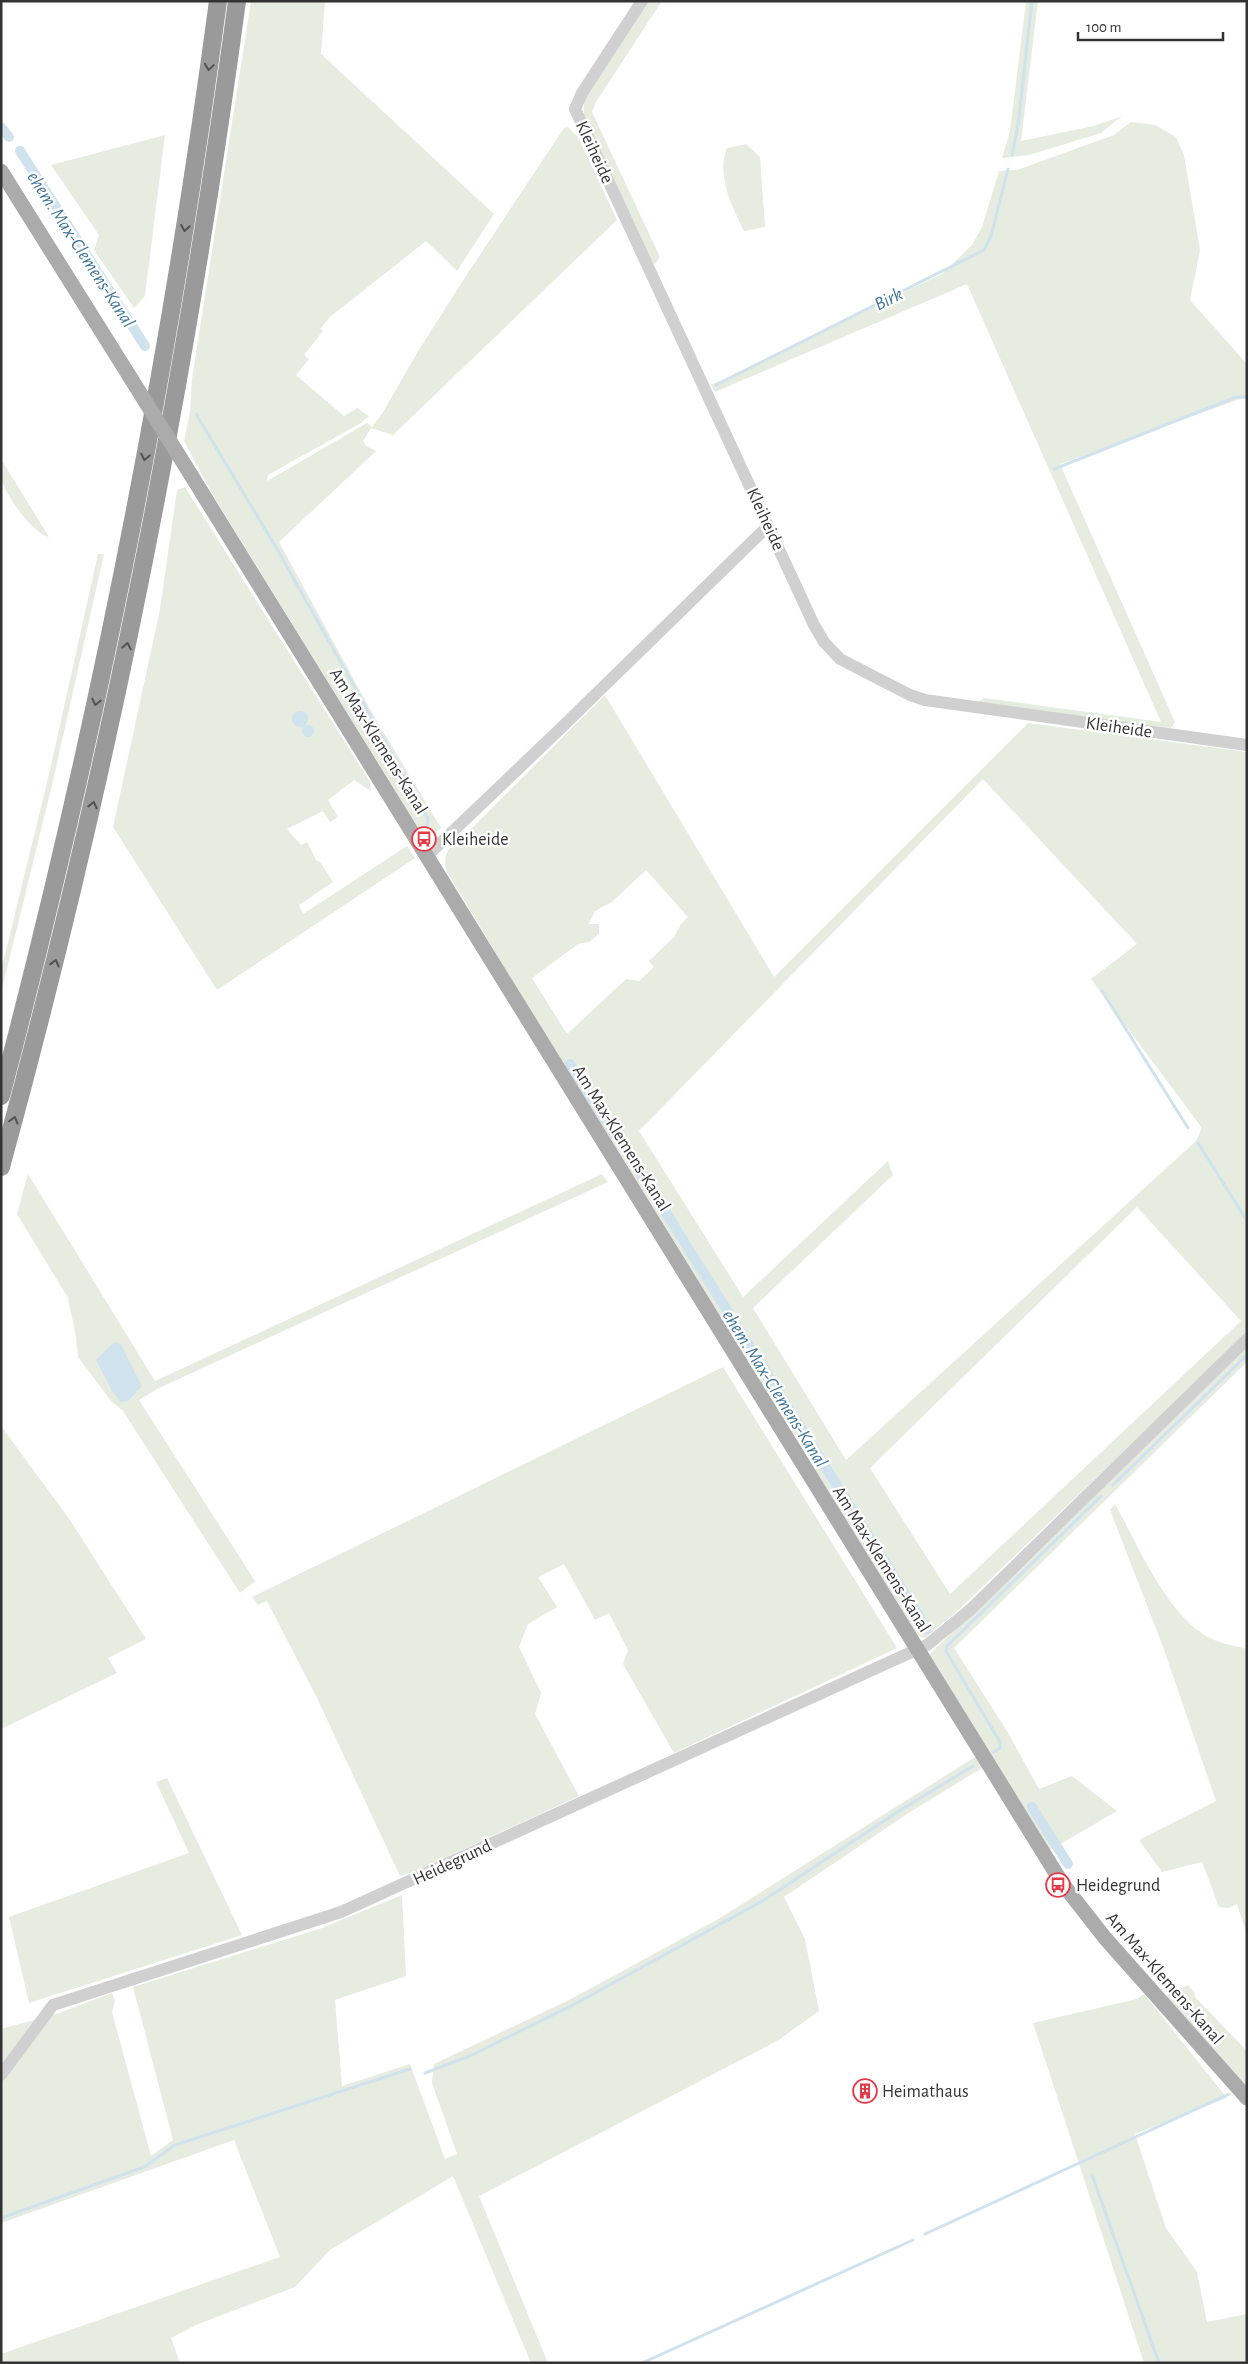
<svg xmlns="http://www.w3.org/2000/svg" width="1248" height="2364" font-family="'Alegreya Sans',sans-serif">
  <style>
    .green { fill: #e6ecdf; fill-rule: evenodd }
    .water { fill: #cfe2ee }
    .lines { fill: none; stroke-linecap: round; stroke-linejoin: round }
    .stream { stroke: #cfe2ee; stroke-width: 3 }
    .canal { stroke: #cfe2ee; stroke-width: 10 }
    .minor { stroke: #d0d0d0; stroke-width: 12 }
    .major { stroke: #ababab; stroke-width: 15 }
    .highway { stroke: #9a9a9a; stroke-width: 18 }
    .major-bridge { stroke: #ababab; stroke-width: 15 }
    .oneway { stroke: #525252 }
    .labels { text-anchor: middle; stroke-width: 5; stroke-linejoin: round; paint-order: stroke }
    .street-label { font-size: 18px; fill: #333; stroke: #fff }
    .poi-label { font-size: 18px; fill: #333; stroke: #fff; text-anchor: start }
    .water-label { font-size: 19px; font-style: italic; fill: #3f7597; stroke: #fff }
  </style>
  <rect width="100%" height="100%" fill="#fff"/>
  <path class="green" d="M251,1H325L321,54L494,214L457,271L426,241L330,317L320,329L323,331L304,355L309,359L296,375L344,416L357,408L369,416L361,423L268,475L267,481L367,423L372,427L382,414L417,353L462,282L564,128L568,127L578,137L617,220L393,435L371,428L363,441L366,446L376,451L279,542L371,711L441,828L432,835L422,834L211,492L184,441L190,412L192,379Z
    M649,1H662L596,102L592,112L660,257L653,266L584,118V100Z
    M1026,1H1038L1021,141L1094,126L1122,116L1101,133L1029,155L1002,158L1010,131Z
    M1131,122L1155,125L1176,137L1184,155L1200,250L1190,300L1247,364V400L1243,398L1060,464L1175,722L1171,728L977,703L984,698L1161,722L967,284L715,392L711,385L942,274L972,245L982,227L999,171L1017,170L1114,135Z
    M165,135L145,296L134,308L94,250L99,235L51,165Z
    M746,144L760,157L765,227L744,231C732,206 716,176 727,148Z
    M1,459L49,537C32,533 6,496 1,478C0,473 1,465 1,459Z
    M185,487L370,782L371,791L354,780L328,800L338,817L330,822L323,811L287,829L301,845L307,842L316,860L320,862L333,882L299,905L303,914L407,846L415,858L217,990L113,827L160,609L177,490Z
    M98,554H104L53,781L1,993V971L50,770Z
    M605,695L774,977L1028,723L1247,752V1333L956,1612L925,1638L916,1635L584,1100L446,870C442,848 454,843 470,830ZM983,779L1137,944L1091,979L1202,1128L1196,1141L846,1460L753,1308L893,1175L888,1161L743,1297L639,1131ZM646,870L688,917L681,924L674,937L649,961L654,967L639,981L626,979L567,1034L532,978L578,944L589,942L599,934V924H589L595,911L612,902ZM1137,1207L1241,1321L950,1594L870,1468Z
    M28,1174L155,1381L602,1174L608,1182L159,1388L139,1400L255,1581L240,1593L123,1411L111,1401L78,1357L76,1337L68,1298L17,1214Z
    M1247,1348V1362L954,1648L1007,1731L1039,1789L1072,1776L1117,1811L1050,1850L929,1655L1239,1352Z
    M723,1367L897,1648L674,1753L623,1664L628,1650L609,1613L595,1620L564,1564L538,1577L557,1607L528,1624L519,1647L541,1693L535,1714L579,1796L414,1872L400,1876L317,1698L267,1601L258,1605L252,1597Z
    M1,1426L70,1520L146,1639L108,1658L117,1673L1,1729Z
    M1115,1504C1138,1545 1163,1607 1203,1634C1216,1643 1232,1645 1247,1649V1935L1237,1904L1229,1908L1219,1907L1202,1862L1162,1872L1139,1840L1216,1801L1162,1644L1110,1510Z
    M975,1757L982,1768L907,1814L784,1897L805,1939L819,2011L777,2041L479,2196L548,2363H531L453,2176L330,2250L295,2287L196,2325L171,2338L180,2363H1V2354L280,2257L234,2140L1,2223V2029L59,2013L112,1993L115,2001L112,2012L151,2156L173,2140L133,1987L322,1928L402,1895L406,1976L335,2000L342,2086L410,2064L445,2159L457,2154L432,2083L434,2064L571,1999L720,1918Z
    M167,1778L242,1935L29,2003L9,1917L189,1853L156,1782Z
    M1188,1985L1195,1993L1194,1996L1247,2051V2087L1166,1996Z
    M1144,1994L1227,2098L1135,2134L1166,2228L1197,2272L1207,2322L1247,2314V2363H1144L1033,2023L1137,1999Z"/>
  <path class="water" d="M292 719a8 8 0 1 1 16 0a8 8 0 1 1-16 0Z
    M302 731a6 6 0 1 1 12 0a6 6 0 1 1-12 0Z
    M117,1342L121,1345L142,1386L128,1401L121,1402L112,1391L96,1360L112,1344Z"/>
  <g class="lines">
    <path class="stream" d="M1012,155L1018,125L1032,1
      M716,385L984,250L991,236L1008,169
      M196,414L277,549L428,818L427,827
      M1054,469L1236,397H1247
      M1102,991L1188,1128
      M1198,1143L1247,1221
      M1113,1485L1247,1355
      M994,1752L1000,1748V1742L946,1651L947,1646L1101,1496
      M425,2073L470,2056L575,2004L764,1900L899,1811L973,1766
      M1092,2175L1159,2363
      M1,2218L144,2167L175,2145L410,2069
      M925,2234L1229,2094
      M642,2363L913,2240"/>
    <path class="canal" d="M1,127L9,137
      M20,151L145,346
      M570,1064L615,1135
      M624,1146L927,1629
      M1032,1807L1068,1864"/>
    <path class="minor" d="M642,1L582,93L575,109L814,625L824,642L840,659L910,695L925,700L1247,745
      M428,855L561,728L768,526
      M1,2075L53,2005L341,1912L927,1645L970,1610L1247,1339"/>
    <path class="major" d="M1,171L130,377
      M191,475L1062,1883L1105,1938L1247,2098"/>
    <path class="highway" d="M1,1096C96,736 169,370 218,1
      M1,1167C106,784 184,395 237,1"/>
    <path class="major-bridge" d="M130,377L191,475"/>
  </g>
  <defs><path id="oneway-chevron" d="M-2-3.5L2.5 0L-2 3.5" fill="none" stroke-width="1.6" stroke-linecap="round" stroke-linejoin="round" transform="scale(1.25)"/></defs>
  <g class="oneway">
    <use href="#oneway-chevron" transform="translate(209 67) rotate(98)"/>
    <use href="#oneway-chevron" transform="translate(185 228) rotate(99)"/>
    <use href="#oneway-chevron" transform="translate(145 457) rotate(101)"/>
    <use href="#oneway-chevron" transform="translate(127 646) rotate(-78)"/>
    <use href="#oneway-chevron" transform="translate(96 702) rotate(102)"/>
    <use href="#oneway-chevron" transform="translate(93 805) rotate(-77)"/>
    <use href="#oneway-chevron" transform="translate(55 963) rotate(-76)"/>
    <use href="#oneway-chevron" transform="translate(14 1120) rotate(-75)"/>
  </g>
  <defs>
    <g id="bus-ring" transform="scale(1.25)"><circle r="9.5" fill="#fff" stroke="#e63946" stroke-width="1.5"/><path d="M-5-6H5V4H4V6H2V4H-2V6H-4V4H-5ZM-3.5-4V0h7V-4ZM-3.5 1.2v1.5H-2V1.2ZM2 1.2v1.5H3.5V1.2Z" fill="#e63946"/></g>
    <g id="building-ring" transform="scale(1.25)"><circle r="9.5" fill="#fff" stroke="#e63946" stroke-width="1.5"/><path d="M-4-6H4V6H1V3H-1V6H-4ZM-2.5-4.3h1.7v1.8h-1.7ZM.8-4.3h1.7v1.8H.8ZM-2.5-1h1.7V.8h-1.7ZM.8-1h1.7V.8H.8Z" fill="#e63946"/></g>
  </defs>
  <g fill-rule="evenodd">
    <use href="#bus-ring" x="424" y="839"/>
    <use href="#bus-ring" x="1058" y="1885"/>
    <use href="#building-ring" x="865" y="2091"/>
  </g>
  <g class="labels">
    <g class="street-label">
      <text transform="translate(595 152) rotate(65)" y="6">Kleiheide</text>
      <text transform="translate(766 519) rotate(65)" y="6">Kleiheide</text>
      <text transform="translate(1119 727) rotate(8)" y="6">Kleiheide</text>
      <text transform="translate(379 741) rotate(58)" y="6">Am Max-Klemens-Kanal</text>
      <text transform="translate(622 1138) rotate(58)" y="6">Am Max-Klemens-Kanal</text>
      <text transform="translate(882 1559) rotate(58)" y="6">Am Max-Klemens-Kanal</text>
      <text transform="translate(452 1862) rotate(-25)" y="6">Heidegrund</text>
      <text transform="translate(1165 1978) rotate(49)" y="6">Am Max-Klemens-Kanal</text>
    </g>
    <g class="poi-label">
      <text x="442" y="845">Kleiheide</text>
      <text x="1076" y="1891">Heidegrund</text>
      <text x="882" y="2097">Heimathaus</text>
    </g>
    <g class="water-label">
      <text transform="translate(82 249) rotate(57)" y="7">ehem. Max-Clemens-Kanal</text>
      <text transform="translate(888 298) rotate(-27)" y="7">Birk</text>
      <text transform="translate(776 1388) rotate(58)" y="7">ehem. Max-Clemens-Kanal</text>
    </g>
  </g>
  <rect width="1248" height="2364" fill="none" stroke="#333333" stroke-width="5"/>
  <path d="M1078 32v8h145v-8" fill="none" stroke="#333333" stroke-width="2.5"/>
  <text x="1086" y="32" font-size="15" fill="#333333" stroke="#ffffff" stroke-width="4" paint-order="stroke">100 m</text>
</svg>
